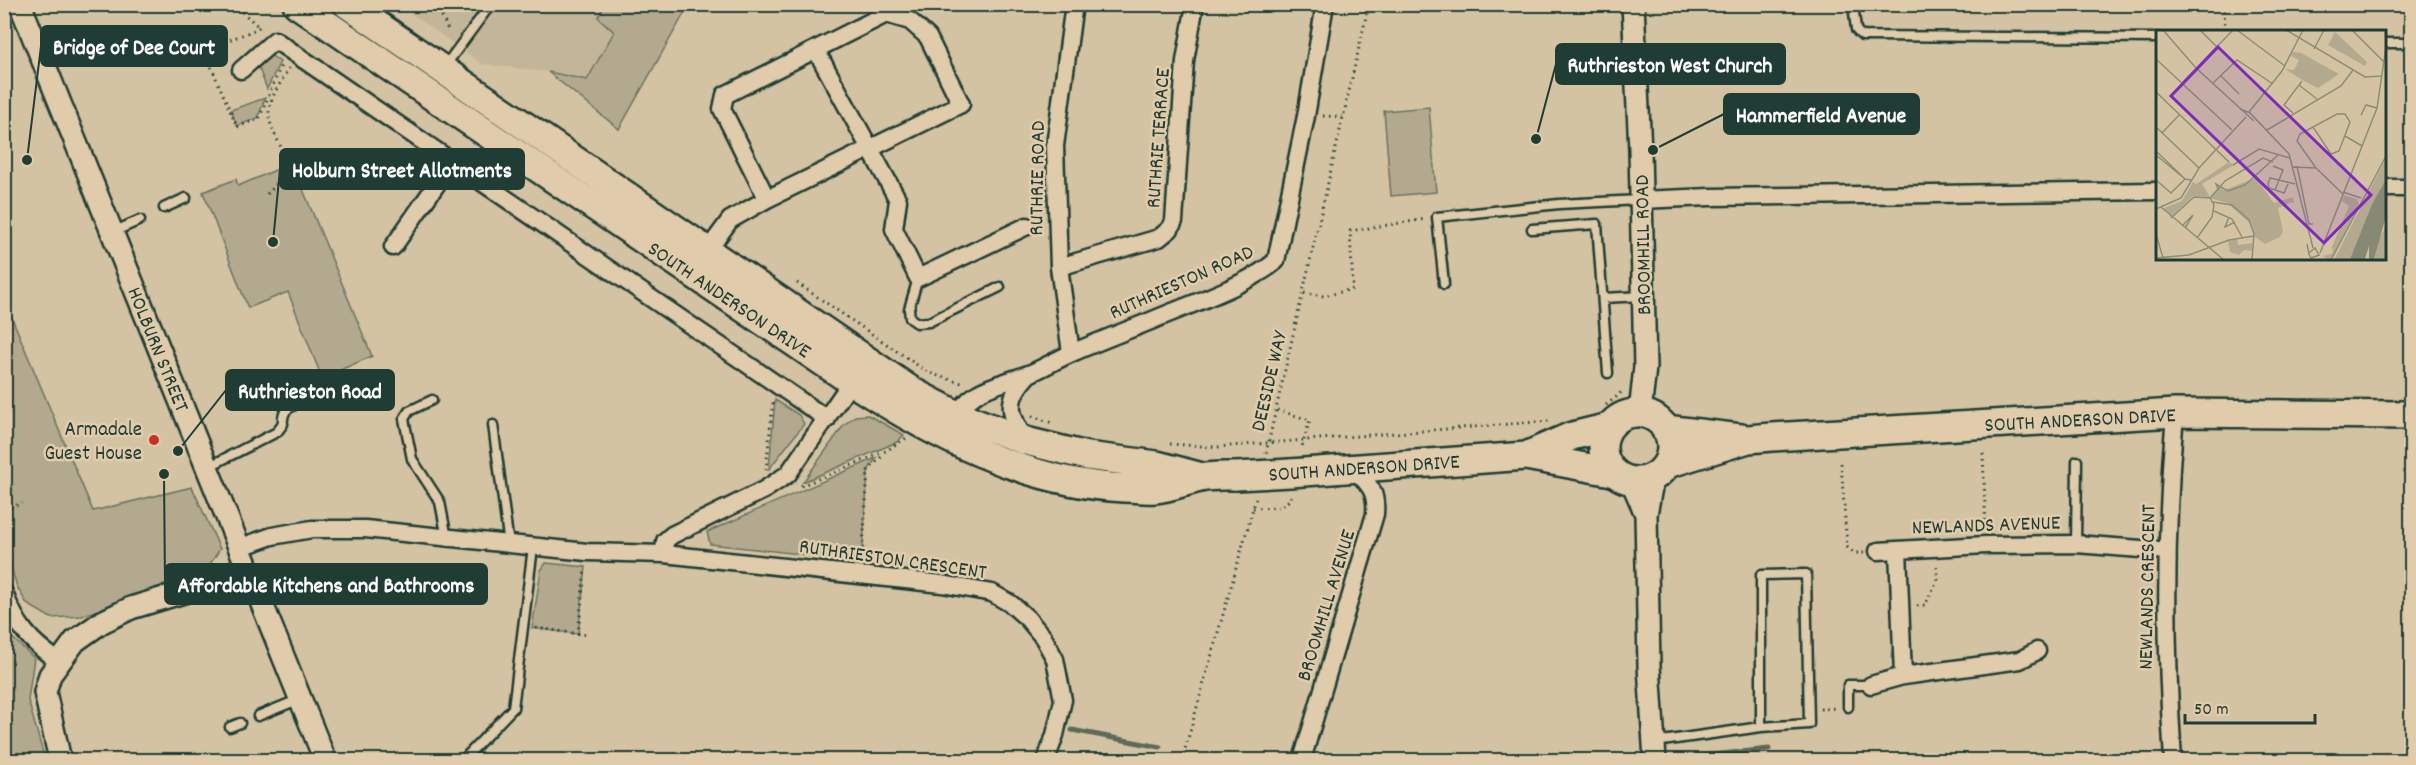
<svg xmlns="http://www.w3.org/2000/svg" width="2416" height="765" font-family="Dekko,sans-serif">
  <style>
    .built { fill: #c3b698 }
    .green { fill: #b3a98e; stroke: #697361; stroke-width: 1.5 }
    .lines { fill: none; stroke-linecap: round; stroke-linejoin: round }
    .stream { stroke: #5d6b5a; stroke-width: 5 }
    .service-casing { stroke: #1f3d34; stroke-width: 13 }
    .minor-casing { stroke: #1f3d34; stroke-width: 21 }
    .tertiary-casing { stroke: #1f3d34; stroke-width: 26 }
    .primary-casing { stroke: #1f3d34; stroke-width: 32 }
    .path { stroke: #1f3d34; stroke-width: 3; stroke-dasharray: 1.5 4.5; stroke-linecap: butt }
    .service { stroke: #e0cbaa; stroke-width: 8 }
    .minor { stroke: #e0cbaa; stroke-width: 16 }
    .tertiary { stroke: #e0cbaa; stroke-width: 21 }
    .primary { stroke: #e0cbaa; stroke-width: 27 }
    .primary-bridge-casing { stroke: #1f3d34; stroke-width: 32; stroke-linecap: butt }
    .primary-bridge { stroke: #e0cbaa; stroke-width: 27 }
    .poi-dot { fill: #c8321e; stroke: #e0cbaa; stroke-width: 2 }
    .labels { text-anchor: middle; stroke-width: 5; stroke-linejoin: round; paint-order: stroke }
    .street-label { font-size: 21px; fill: #1f3d34; stroke: #e0cbaa }
    .poi-label { font-size: 21px; fill: #1f3d34; stroke: #e0cbaa; text-anchor: end }
    .inset-road { fill: none; stroke: #8c8d77; stroke-width: 1.5 }
    .view { fill: #7b2cbf; fill-opacity: 0.15; stroke: #7b2cbf; stroke-width: 3 }
    .inset-edge { fill: none; stroke: #1f3d34; stroke-width: 3 }
    .leader { fill: none; stroke: #1f3d34; stroke-width: 2 }
    .callout-dot { fill: #1f3d34; stroke: #e0cbaa; stroke-width: 2 }
    .callout { fill: #1f3d34; stroke: #1f3d34; stroke-width: 2 }
    .callout-label { font-size: 22px; text-anchor: middle; font-weight: bold; fill: #fff }
  </style>
  <rect width="100%" height="100%" fill="#d4c3a3"/>
  <filter id="ink" filterUnits="userSpaceOnUse"><feTurbulence type="fractalNoise" baseFrequency=".0167" numOctaves="2"/><feDisplacementMap in="SourceGraphic" scale="12" xChannelSelector="R" yChannelSelector="G"/><feConvolveMatrix kernelMatrix="1 2 1 2 8 2 1 2 1" color-interpolation-filters="sRGB"/></filter>
  <g filter="url(#ink)">
    <path class="built" d="M399,5H605L598,17L614,32L587,80L548,72L482,64Z"/>
    <path class="green" d="M605,5H689L619,129L548,72L587,80L614,32L598,17Z
      M269,54L280,62L267,89L257,64Z
      M265,98L258,118L237,126L231,110Z
      M1429,107L1436,192L1391,196L1384,111Z
      M292,163L372,356L322,378L288,292L248,308L203,192L236,179L238,186Z
      M4,299L93,511L192,487L220,549L207,569L82,616L51,618L27,604L17,587L5,547Z
      M775,400L799,415L804,424L769,469Z
      M868,415L904,435L897,442L803,482L844,425L855,416Z
      M876,458L868,471L862,561L710,544L707,532Z
      M546,563L586,567L578,634L532,628L541,570Z
      M5,631L34,658L28,700L45,760H5Z"/>
    <g class="lines">
      <path class="stream" d="M1072,730L1160,747
        M1663,760L1769,749"/>
      <g class="service-casing">
        <path id="service" d="M1853,4L1856,30L1862,36L2158,38
          M2384,43H2412
          M445,66L491,4
          M164,208L186,198
          M1532,229L1597,224L1608,373
          M113,232L140,220
          M918,278L909,309L910,318L917,323L929,322L1000,287
          M1444,284L1437,217L1559,204L1640,200
          M1603,298L1643,296
          M432,400L409,411L404,419L412,459L440,502L447,538
          M493,425L509,545
          M206,468L277,432L283,424C281,409 291,407 303,401
          M2076,544L2077,461
          M1848,707V685H1871
          M258,716L300,699
          M230,727L240,723
          M1655,742L1761,727L1809,724L1806,574L1761,575V727
          M463,760L513,708L533,547"/>
      </g>
      <g class="minor-casing">
        <path id="minor" d="M816,50L898,200L894,229L918,278L1027,226
          M241,70L275,40L827,419
          M2384,188H2412
          M1640,200L1710,197L2158,191
          M393,247L452,162
          M708,250L730,220L767,199L961,104L928,37L910,21L886,14L725,95L722,109L767,199
          M1059,267L1159,238L1170,229L1174,221L1185,61L1195,4
          M1071,353L1059,267L1055,146L1074,4
          M953,423C969,386 999,386 1031,373C1045,367 1058,359 1072,353C1099,341 1126,331 1153,320C1188,305 1248,285 1276,261L1306,116L1325,4
          M1026,441C1008,413 1005,399 1029,374
          M238,548L272,536L312,529H365L587,552L664,554L665,541L672,535L764,490L788,474L856,375
          M1898,550L1903,676
          M1878,551L1986,545L2076,544L2167,551
          M664,554L942,584L992,593L1011,604L1027,618L1043,637L1055,659L1063,700L1055,735L1046,760
          M4,593C17,626 29,641 58,661
          M1871,685L1903,676L2020,660L2037,651
          M1302,760L1375,514C1377,490 1369,485 1353,468
          M2173,760C2165,645 2165,529 2175,413"/>
      </g>
      <g class="tertiary-casing">
        <path id="tertiary" d="M20,4L325,760
          M1633,4L1640,150L1645,367L1640,413
          M1653,477L1646,514L1649,666L1655,760
          M1632,482L1646,514
          M60,760L45,692L50,675L75,641L102,622L131,608L197,588L246,567"/>
      </g>
      <g class="primary-casing">
        <path id="primary" d="M297,4L851,381C933,435 1024,483 1124,488C1134,488 1145,490 1155,489C1170,488 1185,481 1200,478C1211,475 1224,476 1236,476
          M347,4L913,392L957,415L1026,441L1087,456L1157,465L1202,477
          M1603 447a34 34 0 1 1 68 0a34 34 0 1 1-68 0Z
          M1665,429L1741,438
          M1526,456L1572,436L1609,427
          M1667,464L1748,439L1772,437L2175,413L2412,415
          M1290,473L1526,456L1612,472"/>
      </g>
      <path class="path" d="M233,4L260,28
        M430,4L439,10L448,30
        M2224,4L2225,32
        M259,27L254,30L204,50L237,127L259,119L282,63
        M1323,116L1343,117
        M267,194C309,156 262,139 270,105C273,93 283,79 289,68
        M797,283L929,373L965,384
        M1304,293L1324,296L1353,289L1350,231L1426,219
        M1606,405L1619,395L1623,389
        M1277,410L1310,420L1301,450
        M1032,416L1052,423
        M1170,444L1217,447L1549,421
        M1266,453L1369,4
        M1983,453L1986,530
        M1841,463L1847,547L1854,553H1864
        M766,470L773,402
        M801,486L886,451L906,438
        M1253,508L1280,507L1291,499V493
        M5,510L22,503
        M862,561L868,471L884,454
        M1917,606L1925,605L1938,579L1936,563
        M536,628L588,635
        M578,634L585,569
        M1820,709L1838,708
        M1182,760L1256,498"/>
      <use href="#service" class="service"/>
      <use href="#minor" class="minor"/>
      <use href="#tertiary" class="tertiary"/>
      <use href="#primary" class="primary"/>
      <g class="primary-bridge-casing">
        <path id="primary-bridge" d="M1236,476L1290,473"/>
      </g>
      <use href="#primary-bridge" class="primary-bridge"/>
    </g>
  </g>
  <circle class="poi-dot" cx="154" cy="440" r="6"/>
  <g class="labels">
    <g class="street-label">
      <text transform="translate(1157 138) rotate(-86)" y="7">RUTHRIE TERRACE</text>
      <text transform="translate(1036 178) rotate(-89)" y="7">RUTHRIE ROAD</text>
      <text transform="translate(1642 245) rotate(-91)" y="7">BROOMHILL ROAD</text>
      <text transform="translate(1181 281) rotate(-24)" y="7">RUTHRIESTON ROAD</text>
      <text transform="translate(730 299) rotate(34)" y="7">SOUTH ANDERSON DRIVE</text>
      <text transform="translate(159 349) rotate(68)" y="7">HOLBURN STREET</text>
      <text transform="translate(1268 381) rotate(-77)" y="7">DEESIDE WAY</text>
      <text transform="translate(2080 419) rotate(-3)" y="7">SOUTH ANDERSON DRIVE</text>
      <text transform="translate(1364 467) rotate(-4)" y="7">SOUTH ANDERSON DRIVE</text>
      <text transform="translate(1986 524) rotate(-2)" y="7">NEWLANDS AVENUE</text>
      <text transform="translate(893 558) rotate(8)" y="7">RUTHRIESTON CRESCENT</text>
      <text transform="translate(2146 587) rotate(-89)" y="7">NEWLANDS CRESCENT</text>
      <text transform="translate(1325 605) rotate(-73)" y="7">BROOMHILL AVENUE</text>
    </g>
    <g class="poi-label">
      <text x="142" y="435">Armadale<tspan x="142" dy="24">Guest House</tspan></text>
    </g>
  </g>
  <g transform="translate(2156 30)">
    <rect width="230" height="230" fill="#d4c3a3"/>
    <path d="M179,2L211,32L209,36L172,15ZM137,22L145,23L183,44L162,58L148,51L129,39L138,40L143,30L135,26ZM229,130V151L216,174L194,229L178,230ZM73,132L78,135L46,154L54,167L37,166L15,187L8,178L26,171L37,152L40,154ZM100,148L118,173L137,167L138,175L136,172L122,178L127,201L124,207L109,214L98,206L95,194L71,173L54,168L63,157L68,160ZM188,165L201,169L203,175L176,228L171,229L167,226L177,223L176,217L193,176L186,171ZM229,199V229L218,230L223,208ZM81,209L82,215L96,213V221L88,220L83,225L74,222L72,211Z" fill="#b3a98e"/>
    <path d="M229,151V190L218,229H213V216L209,229H194L216,174Z" fill="#878974"/>
    <path class="inset-road" d="M7,0L40,38L98,91M44,0L61,17M81,0L129,36M130,0L209,47L226,46M196,0L228,32M158,19L168,0M0,29L76,100M65,46L83,64M26,53L77,0M56,54L81,30L117,54M143,55L161,69M0,62L73,132M84,79L94,83L133,124L157,218M93,82L126,41L147,0M137,83L128,75L146,51M181,84H189L194,92L183,121L175,124L157,97ZM205,85L210,75L221,78M0,97L43,138M157,97L144,104L141,111L160,138M111,100L185,56L197,40M6,103L23,85M189,106L206,116M0,121L29,149M0,125L29,149M77,135L103,119L134,128M117,136L127,140L119,160M141,136L153,194H157M137,137L160,138L187,164M0,150L15,163L29,149L35,150M132,154L128,163L113,158L112,154L114,148L139,154M62,159L60,154L72,161L89,155L122,125M187,162L205,168M54,168L69,151L107,128L117,132M57,172L76,175L93,190L98,204L96,230M5,177L68,230M0,179L25,168L43,138L90,87M58,181L76,189L86,207M73,187L69,197L79,192M15,188L38,167L54,168L58,175L56,187L41,208M26,196L37,185L29,198M0,204L7,228M151,214L153,224L155,228L163,225L159,218L153,223M164,223L221,78L230,17M0,228L33,225L73,210L98,206M175,230L230,126"/>
    <path class="view" d="M62,17L215,165L168,213L15,66Z"/>
    <rect width="230" height="230" class="inset-edge"/>
  </g>
  <path class="leader" d="M27 160L41 46M1536 139L1556 64M1653 150L1724 114M273 242L280 169M178 451L226 390M164 474L165 584"/>
  <g class="callout-dot">
    <circle cx="27" cy="160" r="6"/>
    <circle cx="1536" cy="139" r="6"/>
    <circle cx="1653" cy="150" r="6"/>
    <circle cx="273" cy="242" r="6"/>
    <circle cx="178" cy="451" r="6"/>
    <circle cx="164" cy="474" r="6"/>
  </g>
  <g class="callout">
    <rect x="41" y="26" width="186" height="40" rx="6"/>
    <rect x="1556" y="44" width="229" height="40" rx="6"/>
    <rect x="1724" y="94" width="195" height="40" rx="6"/>
    <rect x="280" y="149" width="244" height="40" rx="6"/>
    <rect x="226" y="370" width="168" height="40" rx="6"/>
    <rect x="165" y="564" width="322" height="40" rx="6"/>
  </g>
  <g class="callout-label">
    <text x="134" y="54">Bridge of Dee Court</text>
    <text x="1670" y="72">Ruthrieston West Church</text>
    <text x="1821" y="122">Hammerfield Avenue</text>
    <text x="402" y="177">Holburn Street Allotments</text>
    <text x="310" y="398">Ruthrieston Road</text>
    <text x="326" y="592">Affordable Kitchens and Bathrooms</text>
  </g>
  <rect width="2416" height="765" fill="none" stroke="#e0cbaa" stroke-width="24"/>
  <rect x="12" y="12" width="2392" height="741" fill="none" stroke="#1f3d34" stroke-width="2" filter="url(#ink)"/>
  <path d="M2185 714v9h130v-9" fill="none" stroke="#1f3d34" stroke-width="3"/>
  <text x="2194" y="714" font-size="18" fill="#1f3d34" stroke="#e0cbaa" stroke-width="4.5" paint-order="stroke">50 m</text>
</svg>
